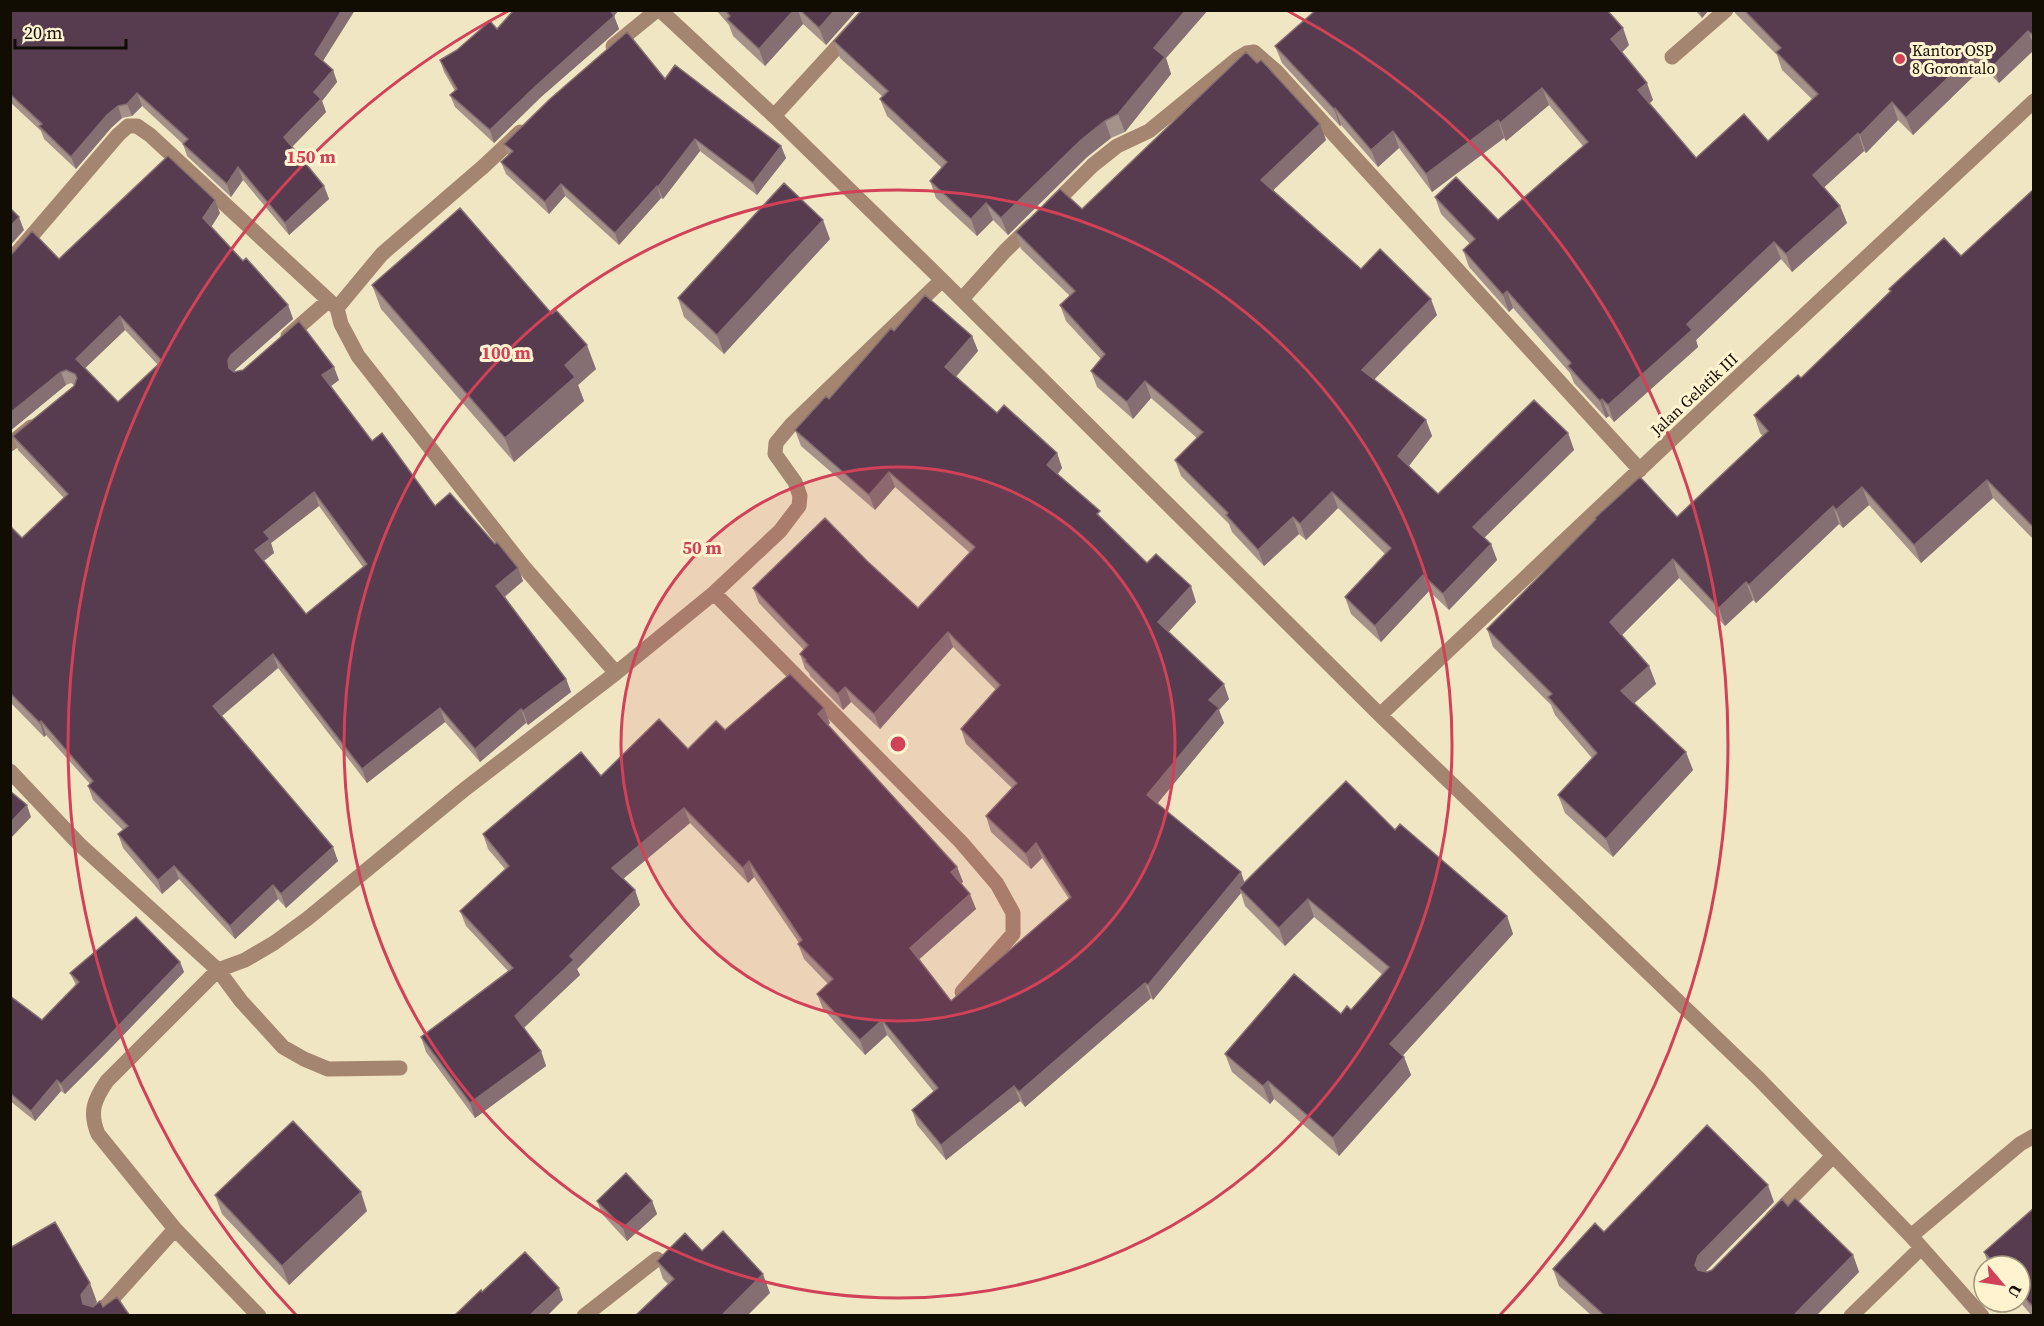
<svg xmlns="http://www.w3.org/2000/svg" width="2044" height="1326" font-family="'Source Serif 4',serif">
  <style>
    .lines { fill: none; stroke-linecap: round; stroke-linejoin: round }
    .minor { stroke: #a4856f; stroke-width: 15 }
    .wall { fill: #a49189; fill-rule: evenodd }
    .shaded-wall { fill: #856f72 }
    .building { fill: #573c4f; stroke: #856f72; stroke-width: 1.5; fill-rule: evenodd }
    .ring { fill: none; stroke: #d14157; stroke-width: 3 }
    .poi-dot { fill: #d14157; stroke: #fff3d0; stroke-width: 2 }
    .labels { text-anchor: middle; stroke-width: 6; stroke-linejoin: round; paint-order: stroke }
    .poi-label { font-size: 16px; fill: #110d03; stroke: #fff3d0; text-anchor: start }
    .street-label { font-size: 16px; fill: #110d03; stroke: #fff3d0 }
    .centre { fill: #d14157; stroke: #fff3d0; stroke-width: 3 }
    .ring-label { font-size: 18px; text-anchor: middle; font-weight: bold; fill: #d14157; stroke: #fff3d0; stroke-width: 6; stroke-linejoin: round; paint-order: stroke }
  </style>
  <rect width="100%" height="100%" fill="#f1e6c3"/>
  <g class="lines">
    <path class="minor" d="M660,10L774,116L942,280L1380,715L1759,1079L1911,1236L1982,1316
      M613,46L657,10
      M1672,57L1726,10
      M774,116L871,10
      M520,132L484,166L382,254L337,308L341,324L358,356L523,566L616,673
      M1051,207L1093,165L1117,146L1149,131L1237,59L1247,53L1254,52L1277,72L1640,470
      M10,261L118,135L128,126H137L150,135L337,308
      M962,299L1005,251L1031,226
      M288,336L328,301
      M10,444L31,427
      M714,593L961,842L997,884L1013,913V934L962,992
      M1380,715L1709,404L2034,101
      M10,771L79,844L218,970L241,1001L283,1047L304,1059L328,1069L400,1068
      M1772,1218L1833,1156
      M1911,1236L2020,1144L2034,1136
      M97,1316L175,1229
      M259,1316L175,1229L98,1134C89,1112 94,1100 107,1081L218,970L245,960L274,943L307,919L465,789L616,673L714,593L780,531L799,506L800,496L795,482L775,454L776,443L791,425L942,280
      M584,1316L657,1259
      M1851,1316L1921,1248"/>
  </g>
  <path class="wall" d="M13,10H355L323,61L333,70L337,82L322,101L326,112L292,147L324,186L329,199L289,235L243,180L231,197L187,156L183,144L142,106L132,116L122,118L111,128L76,169L44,139L41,131L10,102V13Z
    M514,10H619L614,16L619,29L541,97L494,143L455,107L450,95L455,91L444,72L440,60L497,29Z
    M716,10H857L826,45L803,24L765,66L733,36L729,25Z
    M862,10H1208L1166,58L1171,74L1125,132L1111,138L1087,157L1008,235L993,220L977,236L936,198L930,181L942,168L887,116L880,99L883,97L840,58L834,41Z
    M1695,10H1709L1702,18Z
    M1734,10H2034V50L1999,83L1983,67L1913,135L1898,120L1866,153L1864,151L1824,187L1840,206L1847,223L1792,272L1781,259L1696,340L1698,347L1614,422L1609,416L1606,418L1574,383L1570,373L1513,308L1509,312L1469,267L1463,250L1470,244L1441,214L1435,197L1498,220L1583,146L1549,105L1506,141L1504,138L1432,192L1399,148L1378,167L1341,125L1340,126L1282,63L1275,46L1629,45L1622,52L1653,100L1649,104L1696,158L1768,141L1813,100L1782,70L1777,55L1735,13Z
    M1257,63L1320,124L1326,140L1273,190L1361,269L1437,315L1374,379L1426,420L1432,436L1409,466L1438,494L1568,433L1574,450L1484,537L1491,544L1497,560L1449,610L1429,591L1381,642L1351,614L1345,597L1385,554L1338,508L1306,540L1299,534L1264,566L1232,532L1229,524L1181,476L1175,460L1197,438L1151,398L1133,419L1097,387L1091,371L1101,359L1066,321L1060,305L1070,296L1021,249L1016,232L1082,209Z
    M665,79L781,146L786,158L757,195L700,151L663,199L661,198L619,245L565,196L549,214L506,174L501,162L508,155L504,144Z
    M2034,189V540L1993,498L1921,563L1869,505L1843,528L1839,524L1756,603L1753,600L1725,626L1679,578L1622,635L1649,666L1656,684L1634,703L1693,770L1613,857L1565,813L1558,795L1592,758L1555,715L1551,705L1493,647L1487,629L1596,520L1595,518L1677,517L1763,436L1760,433L1754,415L1801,378L1890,291L1889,289L1961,256Z
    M220,213L211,227L243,261L288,305L293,319L236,369L234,371L339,380L331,386L372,441L435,506L495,544L518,568L523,581L505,597L566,679L571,692L528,725L526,723L480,762L445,722L367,783L278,668L222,716L338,861L286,908L278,899L235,939L179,879L162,894L123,848L118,834L123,830L93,800L88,786L90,784L46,735L44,737L10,702V526L22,538L64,498L18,450L13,436L74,386V385L71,383L66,385L10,431L59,259ZM125,330L158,365L118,402L85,368ZM319,506L363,567L306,614L263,561L274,553L271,543Z
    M830,239L724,354L684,317L678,298Z
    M372,285L596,369L578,385L584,401L514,462L381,309Z
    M894,331L972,336L978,351L956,377L997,413L1057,453L1062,468L1058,474L1147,563L1196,602L1168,632L1229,699L1219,710L1224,723L1157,804L1244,882L1395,830L1507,916L1513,934L1403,1055L1404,1057L1411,1075L1339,1156L1274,1099L1270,1104L1232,1072L1225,1054L1351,1010L1383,975L1314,917L1285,946L1245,906L1241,893L1153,1000L1151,998L1025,1107L1020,1101L946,1160L917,1125L912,1110L934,1092L887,1035L865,1055L823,1009L817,994L828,984L804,959L798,944L799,943L754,877L748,883L690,823L623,879L635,890L640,905L577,969L580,975L524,1028L541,1051L546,1066L475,1118L426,1052L421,1037L508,971L466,926L460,911L505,869L488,849L483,834L601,776L688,749L725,730L830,723L828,725L957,867L963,882L961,883L976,909L919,959L951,1001L1069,899L1042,858L1031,869L991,832L986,816L1012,788L966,744L961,729L996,690L953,647L880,729L851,702L843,710L810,676L809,673L805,669L800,654L804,650L759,603L753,588L867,561L918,608L970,553L895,487L875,510L801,446L795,430L829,399Z
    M180,962L184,972L107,1052L65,1094L61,1091L35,1121L10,1101V996L42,1020L76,985L70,973Z
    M215,1195L367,1211L289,1285L222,1214Z
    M597,1201H652L657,1214L627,1241L602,1214Z
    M1774,1202L1705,1272H1707L1712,1270L1788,1206L1853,1255L1859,1272L1816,1316H1592L1559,1286L1553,1269L1604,1232Z
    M2034,1208V1316H2032L2020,1302V1266H1989L1984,1252Z
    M702,1251L770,1293L668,1284L663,1279L657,1261Z"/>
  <path class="shaded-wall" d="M342,10H355L319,67L315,54Z
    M608,10H619L611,19Z
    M794,10H798L803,24L765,66L759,49Z
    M835,10H857L826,45L819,28Z
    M1186,10H1208L1166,58L1171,74L1125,132L1118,114L1154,48Z
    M1699,10H1709L1702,18Z
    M614,16L619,29L541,97L494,143L490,130L537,85Z
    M1623,28L1629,45L1618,56L1611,39Z
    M2028,31L2034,46V50L1999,83L1993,66Z
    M1977,50L1983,67L1913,135L1906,118Z
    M333,70L337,82L322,101L326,112L289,150L284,137L314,92Z
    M1647,83L1653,100L1644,108L1638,90Z
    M1542,88L1549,105L1506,141L1500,123Z
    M137,93L142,106L132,116L127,104Z
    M1892,102L1898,120L1866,153L1860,135Z
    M118,106L122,118L111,128L76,169L71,157L107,115Z
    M1335,108L1341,125L1340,126L1334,109Z
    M1498,120L1504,138L1432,192L1426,174Z
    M1105,121L1111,138L1087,157L1008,235L1001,218L1081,140Z
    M1320,124L1326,140L1267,196L1261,180Z
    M1393,131L1399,148L1378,167L1371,150Z
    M1858,133L1864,151L1819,192L1813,175Z
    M695,139L700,151L663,199L658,187Z
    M781,146L786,158L757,195L753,183Z
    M238,167L243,180L231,197L227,184Z
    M561,184L565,196L549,214L545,202Z
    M324,186L329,199L289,235L285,223Z
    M657,186L661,198L619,245L615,233Z
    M215,200L220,213L208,232L203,218Z
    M986,203L993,220L977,236L971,219Z
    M1840,206L1847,223L1792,272L1786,254Z
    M19,217L24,230L10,246V227Z
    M823,220L830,239L724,354L717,335Z
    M1774,242L1781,259L1696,340L1698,347L1614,422L1608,405L1687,324Z
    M1507,291L1513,308L1509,312L1503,295Z
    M1431,299L1437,315L1368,386L1362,370Z
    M288,305L293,319L236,369L233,373L229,368L228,360L231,355Z
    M120,316L125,330L81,372L76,359Z
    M972,336L978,351L951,382L945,367Z
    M587,345L596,369L578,385L584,401L514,462L505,438L565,365Z
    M334,367L339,380L327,389L322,375Z
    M61,372L66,385L10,431V413Z
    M1145,381L1151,398L1133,419L1127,402Z
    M1602,399L1609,416L1606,418L1600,401Z
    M1426,420L1432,436L1404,472L1398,456Z
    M1568,433L1574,450L1479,543L1473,527Z
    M1057,453L1062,468L1053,480L1047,465Z
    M889,472L895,487L875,510L869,495Z
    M1987,480L1993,498L1921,563L1914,545Z
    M1862,487L1869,505L1843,528L1836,510Z
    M314,492L319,506L271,543L274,553L260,564L255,550L264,532Z
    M1332,492L1338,508L1306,540L1300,524Z
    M1833,506L1839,524L1756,603L1749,585Z
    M1293,517L1299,534L1264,566L1258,550Z
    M1491,544L1497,560L1449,610L1443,594Z
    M1673,559L1679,578L1617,640L1610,622Z
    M518,568L523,581L501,599L496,586Z
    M1423,575L1429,591L1381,642L1375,626Z
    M1746,582L1753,600L1725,626L1719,608Z
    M1191,586L1196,602L1164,637L1158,622Z
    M948,632L953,647L880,729L874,714Z
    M273,654L278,668L218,719L213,706Z
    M1649,666L1656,684L1628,709L1621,691Z
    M566,679L571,692L528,725L523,711Z
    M1224,684L1229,699L1219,710L1224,723L1152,810L1147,795L1209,700Z
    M845,687L851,702L843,710L838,694Z
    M440,708L445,722L367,783L362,769Z
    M824,708L830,723L823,730L818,714Z
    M521,709L526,723L480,762L475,749Z
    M41,721L46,735L44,737L40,723Z
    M1686,752L1693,770L1613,857L1606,839Z
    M27,805L31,817L10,839V823Z
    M684,808L690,823L618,883L612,868Z
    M1036,843L1042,858L1031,869L1026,854Z
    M333,847L338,861L286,908L281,894Z
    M749,861L754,877L748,883L743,868Z
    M174,866L179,879L162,894L158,880Z
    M957,867L963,882L957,887L951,872Z
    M1241,872L1246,887L1239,888L1241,893L1153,1000L1148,985Z
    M273,885L278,899L235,939L230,926Z
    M635,890L640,905L577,969L580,975L520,1031L515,1016L570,956Z
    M970,894L976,909L915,963L910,948Z
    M1308,899L1314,917L1285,946L1279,928Z
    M1507,916L1513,934L1397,1062L1390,1044Z
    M180,962L184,972L107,1052L65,1094L61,1084Z
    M1145,983L1151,998L1025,1107L1019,1092Z
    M882,1020L887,1035L865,1055L860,1040Z
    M541,1051L546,1066L475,1118L470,1103Z
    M1404,1057L1411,1075L1339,1156L1333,1138Z
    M57,1080L61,1091L35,1121L31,1111Z
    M1268,1081L1274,1099L1270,1104L1263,1086Z
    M1014,1086L1020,1101L946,1160L941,1145Z
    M1768,1185L1774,1202L1704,1273L1702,1282L1695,1265L1698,1256Z
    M361,1192L367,1211L289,1285L282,1266Z
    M652,1201L657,1214L627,1241L623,1228Z
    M1853,1255L1859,1272L1816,1316H1793Z
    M763,1274L770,1293L747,1316H721Z
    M90,1283L97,1302L88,1313L83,1304L81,1295Z
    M559,1288L563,1300L547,1316H529Z"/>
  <path class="building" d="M13,10H342L315,54L333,70L314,92L321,99L284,137L324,186L285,223L238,167L227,184L183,144L188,139L137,93L127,104L118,106L107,115L71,157L39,126L42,124L10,94V13Z
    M514,10H610L614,16L537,85L490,130L450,95L457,89L440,60L457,50L490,21L497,29Z
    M725,10H794L759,49L727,19L730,16Z
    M800,10H835L819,28Z
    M862,10H1186L1154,48L1165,57L1118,114L1105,121L1081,140L1001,218L986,203L971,219L930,181L947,162L880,99L888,91L834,41Z
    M1316,10H1607L1623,28L1611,39L1647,83L1638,90L1696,158L1744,114L1768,141L1818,94L1776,52L1781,48L1744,10H2034V32L2031,34L2028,31L1993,66L1977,50L1906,118L1892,102L1860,135L1858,133L1813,175L1840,206L1786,254L1774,242L1687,324L1692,330L1608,405L1602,399L1600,401L1568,366L1571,363L1507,291L1503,295L1463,250L1475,239L1435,197L1456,177L1498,220L1588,142L1542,88L1500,123L1498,120L1426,174L1393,131L1371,150L1335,108L1334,109L1275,46Z
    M627,32L665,79L675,65L781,146L753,183L695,139L658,187L657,186L615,233L561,184L545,202L501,162L513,151L504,144L550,99Z
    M1246,52L1257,63L1261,60L1264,63L1320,124L1261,180L1361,269L1380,249L1431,299L1362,370L1426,420L1398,456L1438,494L1534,400L1568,433L1473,527L1491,544L1443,594L1423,575L1375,626L1345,597L1391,548L1332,492L1300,524L1293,517L1258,550L1226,515L1228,513L1175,460L1203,432L1145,381L1127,402L1091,371L1105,354L1060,305L1075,291L1016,232L1060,189L1082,209Z
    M168,156L215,200L203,218L243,261L246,258L288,305L231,355L228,360L229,368L234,372L243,370L299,321L334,367L322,375L372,441L382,433L435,506L450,493L495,544L497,542L518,568L496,586L566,679L523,711L521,709L475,749L440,708L362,769L273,654L213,706L333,847L281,894L273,885L230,926L174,866L158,880L118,834L128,826L88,786L93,781L41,721L40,723L10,693V526L22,538L68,494L13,436L74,386L77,378L75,374L66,370L61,372L10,413V255L12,254L32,231L59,259ZM120,316L162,361L118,402L76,359ZM314,492L367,564L306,614L255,550L270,539L264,532Z
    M784,183L823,220L717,335L678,298Z
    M2034,189V528L1987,480L1914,545L1862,487L1836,510L1833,506L1749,585L1746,582L1719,608L1673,559L1610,622L1649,666L1621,691L1686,752L1606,839L1558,795L1597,753L1548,697L1552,694L1487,629L1596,519L1595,518L1640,477L1677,517L1768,431L1754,415L1798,375L1801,378L1891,291L1889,289L1944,238L1961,256Z
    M10,208L19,217L10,227Z
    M460,208L552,314L556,310L587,345L565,365L575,377L505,438L372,285Z
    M925,295L972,336L945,367L997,413L1004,405L1057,453L1047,465L1100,511L1097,514L1147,563L1156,554L1191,586L1158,622L1224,684L1209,700L1219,708L1147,795L1241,872L1148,985L1145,983L1019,1092L1014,1086L941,1145L912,1110L938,1088L882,1020L860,1040L817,994L833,979L798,944L802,940L749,861L743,868L684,808L612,868L635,890L570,956L574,960L515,1016L541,1051L470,1103L421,1037L513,968L460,911L509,866L483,834L581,752L601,776L659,719L688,749L716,721L725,730L790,674L824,708L818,714L957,867L951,872L970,894L910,948L951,1001L1071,897L1036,843L1026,854L986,816L1017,783L961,729L1000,685L948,632L874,714L845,687L838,694L805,661L806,660L800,654L808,645L753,588L825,518L867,561L918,608L975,547L889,472L869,495L795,430L826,396L829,399L891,328L894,331Z
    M1346,781L1395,830L1400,824L1507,916L1390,1044L1404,1057L1333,1138L1268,1081L1263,1086L1225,1054L1294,974L1341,1014L1347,1006L1351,1010L1389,967L1308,899L1279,928L1239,888Z
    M10,791L27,805L10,823Z
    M136,917L180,962L103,1042L61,1084L57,1080L31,1111L10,1093V996L42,1020L79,982L70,973Z
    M293,1121L361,1192L282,1266L215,1195Z
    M1707,1125L1768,1185L1698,1256L1695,1265L1698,1270L1707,1272L1712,1270L1782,1199L1788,1206L1795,1198L1853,1255L1793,1316H1605L1553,1269L1595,1223L1604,1232Z
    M626,1173L652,1201L623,1228L597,1201Z
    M2034,1208V1305L2032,1306L2020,1292V1266H1997L1984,1252Z
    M55,1222L90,1283L81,1295L83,1304L93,1307L100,1301L103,1307L117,1297L130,1316H10V1248Z
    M723,1231L763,1274L721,1316H635L674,1279L657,1261L685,1233L702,1251Z
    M525,1252L559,1288L529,1316H454L481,1290L482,1292Z"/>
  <circle cx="898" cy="744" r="277" fill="#d14157" fill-opacity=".12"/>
  <g class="ring">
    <circle cx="898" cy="744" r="277"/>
    <circle cx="898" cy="744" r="554"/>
    <path d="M296 1315A830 830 0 0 1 508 11M1288 11A830 830 0 0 1 1500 1315"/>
  </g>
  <circle class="poi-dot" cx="1900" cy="59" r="6"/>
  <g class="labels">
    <g class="poi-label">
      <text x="1912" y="56">Kantor OSP<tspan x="1912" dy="18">8 Gorontalo</tspan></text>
    </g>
    <g class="street-label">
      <text transform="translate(1694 394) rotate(-43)" y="6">Jalan Gelatik III</text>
    </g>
  </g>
  <circle cx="898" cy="744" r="9" class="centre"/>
  <g class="ring-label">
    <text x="311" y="163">150 m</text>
    <text x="506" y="359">100 m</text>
    <text x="702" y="554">50 m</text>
  </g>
  <rect width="2044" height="1326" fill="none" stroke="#110d03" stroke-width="24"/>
  <g transform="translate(2002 1284) rotate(119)"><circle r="28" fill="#fff3d0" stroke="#a0977e" stroke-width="1.5"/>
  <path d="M0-4.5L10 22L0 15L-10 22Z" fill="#d14157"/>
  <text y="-9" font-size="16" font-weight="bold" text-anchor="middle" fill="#110d03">U</text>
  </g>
  <path d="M15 39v9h111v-9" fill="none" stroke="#110d03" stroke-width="3"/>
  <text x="24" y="39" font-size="18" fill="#110d03" stroke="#fff3d0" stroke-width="4.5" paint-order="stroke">20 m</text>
</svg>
